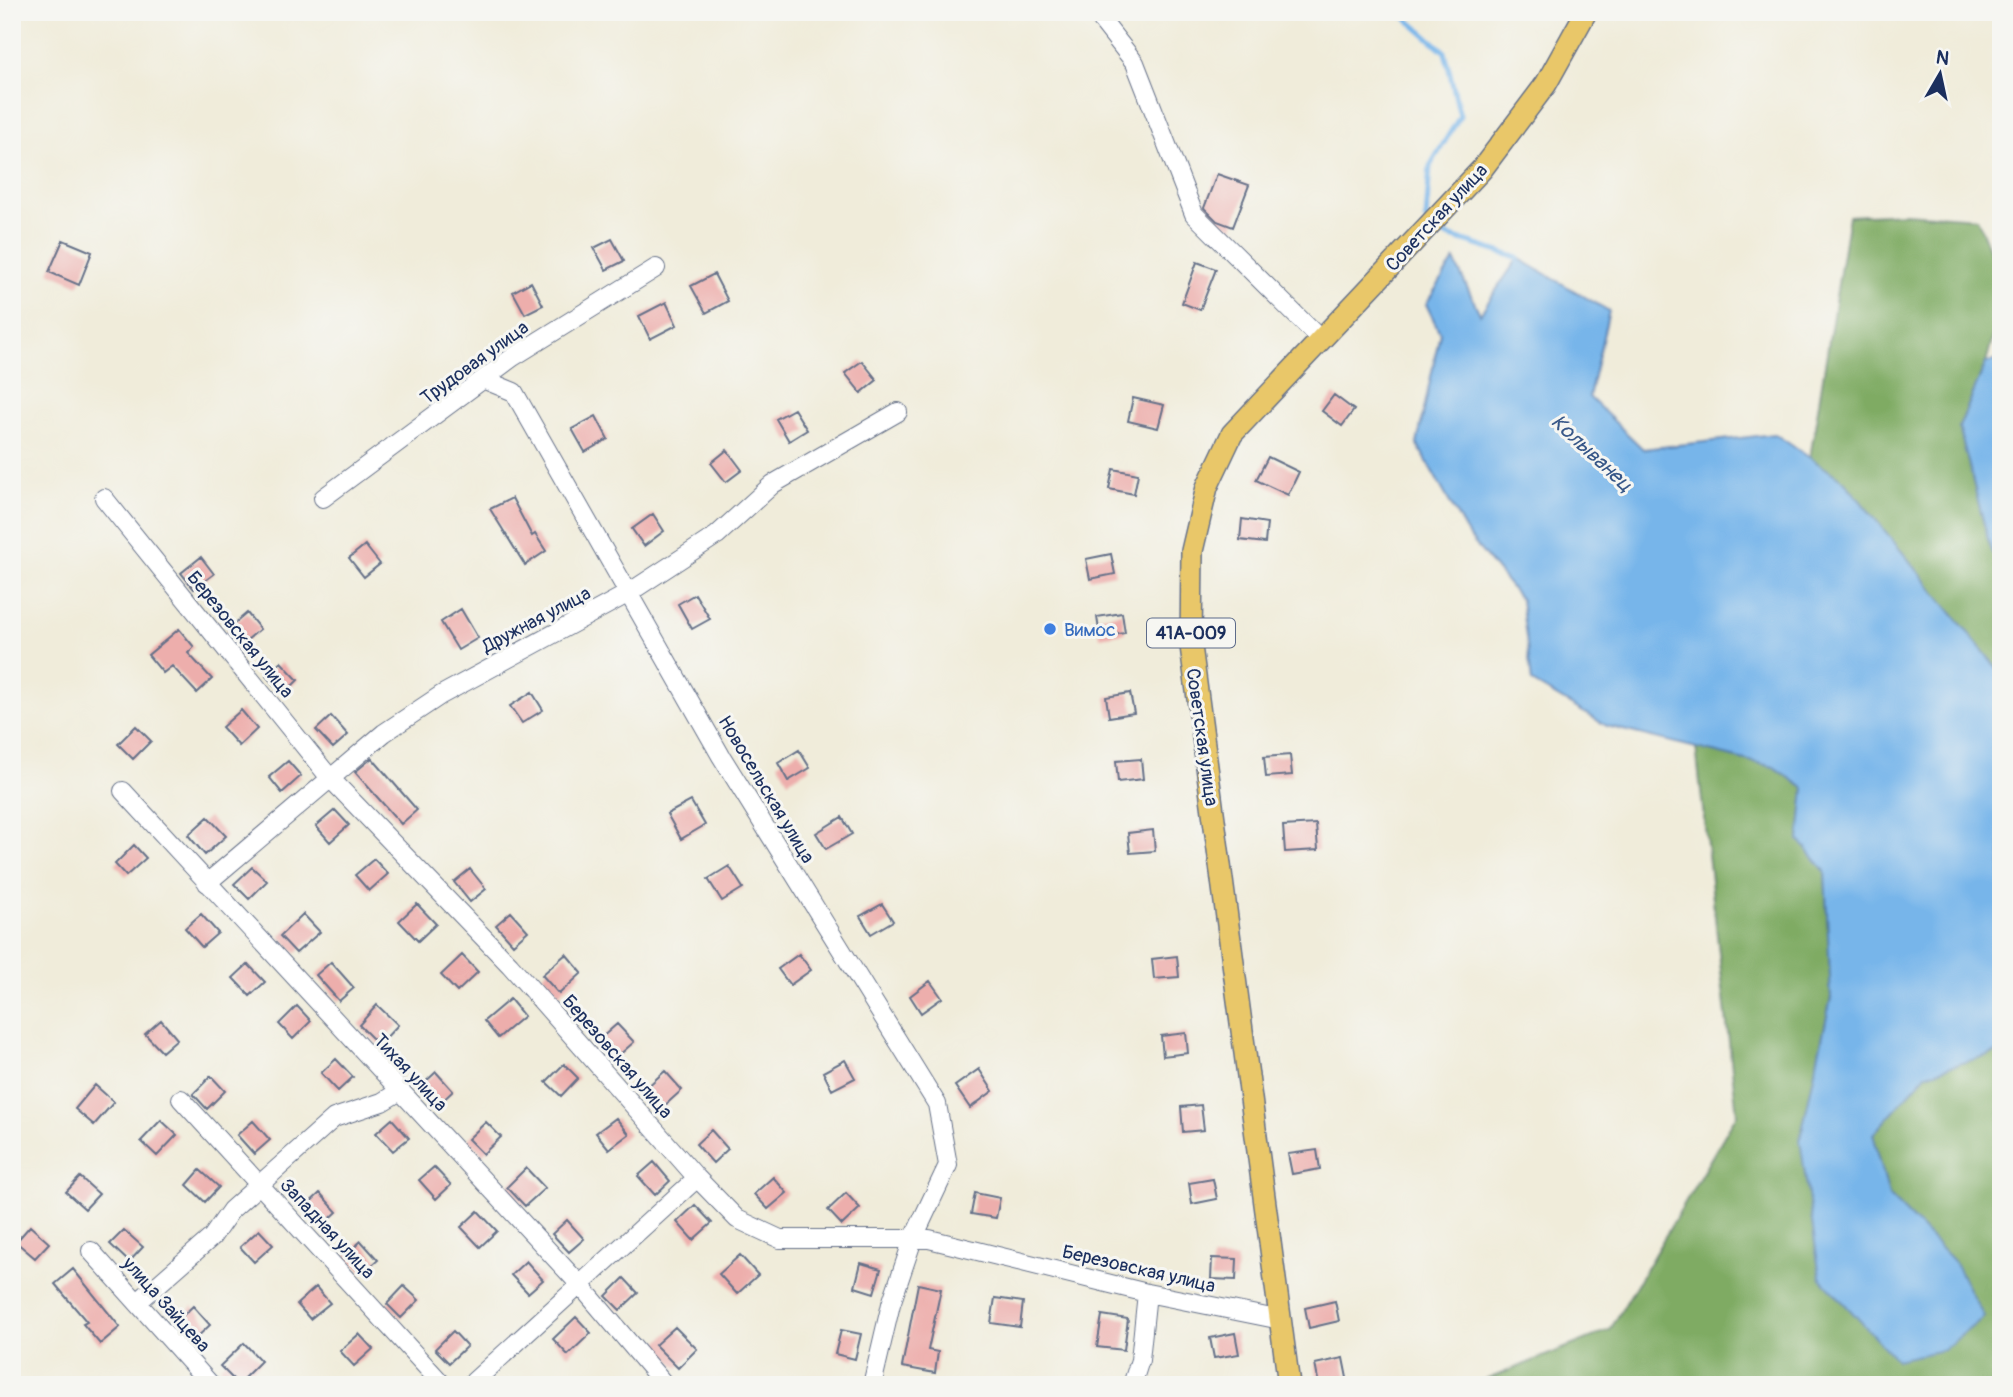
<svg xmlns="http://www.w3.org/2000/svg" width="2013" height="1397" font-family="Pangolin,sans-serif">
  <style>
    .forest { fill: #7fab63; stroke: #4d6d60; stroke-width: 2 }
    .water { fill: #77b5ea; stroke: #4972a4; stroke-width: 2 }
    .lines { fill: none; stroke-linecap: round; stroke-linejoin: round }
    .stream { stroke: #77b5ea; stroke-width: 5 }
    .building { fill: #edaeac }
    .minor-casing { stroke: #667189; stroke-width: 20 }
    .major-casing { stroke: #667189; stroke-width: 24 }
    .minor { stroke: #fff; stroke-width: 18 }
    .major { stroke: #e9c769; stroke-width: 21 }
    .shop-dot { fill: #3f7fe0; stroke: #f6f6f2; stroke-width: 2.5 }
    .labels { text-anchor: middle; stroke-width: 6; stroke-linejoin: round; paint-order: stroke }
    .shield { fill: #f6f6f2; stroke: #5d6b8a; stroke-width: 2 }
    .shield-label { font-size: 18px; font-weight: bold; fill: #1b2f5e }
    .street-label { font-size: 19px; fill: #1b2f5e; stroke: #f6f6f2 }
    .shop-label { font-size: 19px; fill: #366cbe; stroke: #f6f6f2; text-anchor: start }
    .water-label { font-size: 21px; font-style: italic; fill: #375788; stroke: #f6f6f2 }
  </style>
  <rect width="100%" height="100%" fill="#f6f6f2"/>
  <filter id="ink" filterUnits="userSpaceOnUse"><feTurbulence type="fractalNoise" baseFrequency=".0143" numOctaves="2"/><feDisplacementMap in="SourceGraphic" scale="14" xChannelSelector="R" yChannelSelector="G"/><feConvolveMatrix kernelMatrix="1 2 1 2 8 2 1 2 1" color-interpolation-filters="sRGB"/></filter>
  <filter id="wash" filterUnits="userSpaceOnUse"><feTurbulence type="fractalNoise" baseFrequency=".00686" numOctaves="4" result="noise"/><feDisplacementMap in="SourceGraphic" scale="28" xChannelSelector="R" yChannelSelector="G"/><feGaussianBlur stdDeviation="1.57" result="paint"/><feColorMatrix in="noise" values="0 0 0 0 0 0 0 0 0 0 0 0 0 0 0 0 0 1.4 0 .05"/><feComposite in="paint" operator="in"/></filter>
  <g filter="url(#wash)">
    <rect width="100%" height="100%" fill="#f0ecda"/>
    <path class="forest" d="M1905,213L1977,218L2001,278V305L1986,363L1959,427L1991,551L2001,565V673L1844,481L1810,458L1849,216Z
      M1696,747L1774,767L1804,788L1799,839L1825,871L1831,998L1800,1140L1955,1263L1889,1196L1873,1134L1926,1074L2001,1051V1385H1473L1610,1330L1737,1114Z"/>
    <path class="water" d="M1518,258L1609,311L1589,397L1643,449L1775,434L1844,481L2001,673V1051L1926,1074L1873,1134L1889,1196L1955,1263L1984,1317L1943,1350L1896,1360L1820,1277L1800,1140L1831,998L1825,871L1799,840L1804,788L1774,767L1607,726L1532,682L1521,600L1468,535L1417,444L1440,333L1426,304L1454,260L1480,314Z
      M2001,359V565L1991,551L1959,427L1986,363Z"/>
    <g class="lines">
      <path class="stream" d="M1399,12L1445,52L1460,116L1430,166L1426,219
        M1432,231L1518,258V263"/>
    </g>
    <g id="blocks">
      <path class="building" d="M1217,174L1249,185L1233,227L1217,221L1204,208Z
        M612,239L624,261L606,270L594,248Z
        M63,240L92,252L79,285L49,272Z
        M1197,262L1216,269L1200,310L1182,303Z
        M714,274L728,301L706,313L691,286Z
        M531,282L543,305L525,314L513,292Z
        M666,302L677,325L650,339L639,316Z
        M862,361L877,380L861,393L845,373Z
        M1334,395L1354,410L1342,426L1322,411Z
        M1133,398L1164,405L1158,428L1128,421Z
        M794,409L807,430L789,441L776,419Z
        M596,416L608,439L585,452L572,429Z
        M727,450L742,470L726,482L711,463Z
        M1268,457L1299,472L1288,495L1256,480Z
        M1113,469L1138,474L1134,494L1109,489Z
        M512,498L532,536L535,534L546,551L525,565L490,509Z
        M653,514L664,531L644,546L632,529Z
        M1242,519L1267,523L1265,543L1240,540Z
        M365,545L380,564L364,577L349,558Z
        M1111,554L1115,574L1090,579L1086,559Z
        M201,557L214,574L194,589L181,573Z
        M695,594L710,619L692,629L678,604Z
        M461,609L478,638L458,650L441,622Z
        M247,613L260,629L241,645L227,630Z
        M1122,613L1125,633L1100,637L1097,617Z
        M179,629L194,647L188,653L212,679L197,693L172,666L163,673L148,655Z
        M281,662L298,680L283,695L266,676Z
        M532,692L543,710L522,723L510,706Z
        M1130,693L1134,713L1109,717L1106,697Z
        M241,710L257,729L239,746L222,727Z
        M331,716L348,735L333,748L316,730Z
        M136,726L151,741L133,759L118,744Z
        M799,750L810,768L788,781L778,763Z
        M1290,755L1292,775L1266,777L1264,757Z
        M372,758L417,810L401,824L355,772Z
        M1141,759L1143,779L1118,782L1116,761Z
        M288,761L301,776L282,793L269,777Z
        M691,801L705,825L681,839L667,814Z
        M335,810L349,825L330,842L316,826Z
        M208,817L226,836L205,855L188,835Z
        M842,817L852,834L826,849L816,833Z
        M1316,824L1318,850L1285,852L1283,826Z
        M1153,830L1155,851L1130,853L1128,833Z
        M134,845L146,858L126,876L115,864Z
        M374,859L388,874L369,891L355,875Z
        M729,866L743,888L722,901L708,879Z
        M252,867L267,881L249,899L234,884Z
        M470,869L486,889L470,902L454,882Z
        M417,904L436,924L418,941L399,921Z
        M882,904L893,921L871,934L860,916Z
        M511,912L528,931L513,944L496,925Z
        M201,914L218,933L202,947L185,928Z
        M303,914L320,932L296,953L280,936Z
        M566,954L582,973L559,994L542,975Z
        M799,954L811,970L790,985L778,969Z
        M462,955L478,972L457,992L441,975Z
        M1177,956L1179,977L1154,979L1152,959Z
        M331,962L354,988L339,1001L316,975Z
        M248,964L265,982L250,996L233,978Z
        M930,981L942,998L921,1013L910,996Z
        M510,999L524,1016L498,1038L484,1021Z
        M377,1005L398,1025L379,1045L359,1025Z
        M297,1006L311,1021L293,1039L279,1024Z
        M161,1020L177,1039L162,1052L145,1034Z
        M617,1024L634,1042L618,1056L601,1038Z
        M1186,1033L1188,1053L1163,1056L1161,1036Z
        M336,1059L353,1077L338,1091L321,1073Z
        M845,1060L855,1078L832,1090L823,1072Z
        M564,1064L578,1078L561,1096L546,1082Z
        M979,1069L993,1091L970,1108L955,1086Z
        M665,1071L682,1090L663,1107L646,1088Z
        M436,1072L453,1091L438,1105L421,1086Z
        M211,1076L225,1091L207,1109L193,1094Z
        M95,1085L114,1102L94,1125L75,1109Z
        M1201,1105L1204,1130L1183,1132L1181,1107Z
        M616,1118L629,1134L609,1149L596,1133Z
        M392,1119L409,1138L393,1151L376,1133Z
        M161,1120L177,1135L157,1156L141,1141Z
        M253,1121L270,1140L254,1154L237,1135Z
        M486,1122L501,1137L483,1154L468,1139Z
        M711,1130L728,1149L713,1163L696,1144Z
        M1317,1150L1320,1169L1292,1174L1288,1154Z
        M654,1162L670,1181L655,1195L638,1176Z
        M434,1167L451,1185L436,1199L419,1180Z
        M526,1168L545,1188L525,1206L507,1187Z
        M200,1170L219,1187L205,1202L187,1185Z
        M80,1177L99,1194L85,1209L66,1192Z
        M773,1177L787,1193L768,1209L754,1194Z
        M1213,1179L1217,1199L1192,1204L1189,1183Z
        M320,1193L337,1212L322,1226L305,1207Z
        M846,1193L860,1208L842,1225L828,1210Z
        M975,1193L1000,1198L996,1218L971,1214Z
        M695,1205L712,1223L693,1240L677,1222Z
        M478,1211L497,1231L480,1247L461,1227Z
        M567,1220L584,1239L569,1252L552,1234Z
        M30,1226L49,1243L35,1258L16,1242Z
        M124,1230L143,1247L129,1262L110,1244Z
        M259,1230L273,1245L254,1262L240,1247Z
        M361,1241L378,1260L363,1273L346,1255Z
        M740,1255L758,1275L737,1294L719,1274Z
        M1212,1258L1237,1259L1236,1280L1211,1279Z
        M526,1261L543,1280L528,1293L511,1275Z
        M861,1263L881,1269L874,1293L855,1287Z
        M73,1269L120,1327L100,1344L83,1324L87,1322L55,1284Z
        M624,1278L638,1293L620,1310L606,1296Z
        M918,1284L941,1289L928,1350L938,1352L935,1373L902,1367Z
        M404,1286L419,1300L401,1318L387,1304Z
        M316,1287L330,1303L310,1319L297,1304Z
        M995,1298L1023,1302L1020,1327L991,1323Z
        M1335,1301L1339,1321L1309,1328L1305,1308Z
        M193,1306L210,1325L195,1339L178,1320Z
        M1102,1315L1128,1319L1124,1350L1097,1347Z
        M576,1317L591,1333L568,1355L553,1339Z
        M675,1327L697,1349L678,1368L655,1345Z
        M841,1330L861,1334L855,1359L835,1354Z
        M453,1331L467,1346L449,1363L435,1349Z
        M1235,1333L1239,1354L1214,1358L1210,1338Z
        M359,1334L373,1349L354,1366L340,1351Z
        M244,1343L261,1361L238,1384L220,1366Z
        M1343,1358L1348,1383L1319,1385L1315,1364Z"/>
    </g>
  </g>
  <g filter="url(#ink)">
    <use href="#blocks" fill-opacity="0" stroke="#667189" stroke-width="2"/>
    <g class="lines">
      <g class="minor-casing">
        <path id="minor" d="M1095,12L1135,63L1194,214L1320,339
          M485,380L514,392L721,756L937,1104L948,1165L913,1239L891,1304L872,1385
          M104,498L330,778L510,965L697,1178L737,1219L780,1239H929L1147,1293L1281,1320
          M323,498L513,357L656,268
          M123,791L581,1286L665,1385
          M207,883L384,733L441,695L627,594L717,535L773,484L898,412
          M181,1099L443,1385
          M91,1251L211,1385
          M138,1302L212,1237L231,1210L334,1118L382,1102L400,1091
          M470,1385L697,1178
          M1132,1385L1140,1360L1147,1293"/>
      </g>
      <g class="major-casing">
        <path id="major" d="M1289,1385L1191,646L1192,551L1207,487L1232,434L1482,169L1546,84L1586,12"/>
      </g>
      <use href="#minor" class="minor"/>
      <use href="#major" class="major"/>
    </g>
  </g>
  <circle class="shop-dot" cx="1050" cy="629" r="7"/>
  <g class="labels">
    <rect class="shield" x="1147" y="618.5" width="88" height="29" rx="5"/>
    <g class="shield-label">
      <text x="1191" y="639">41А-009</text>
    </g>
    <g class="street-label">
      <text transform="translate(1436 217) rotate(-47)" y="7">Советская улица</text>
      <text transform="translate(474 362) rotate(-36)" y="7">Трудовая улица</text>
      <text transform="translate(536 619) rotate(-28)" y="7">Дружная улица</text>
      <text transform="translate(241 634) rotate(51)" y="7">Березовская улица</text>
      <text transform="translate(1203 737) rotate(82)" y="7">Советская улица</text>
      <text transform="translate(767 789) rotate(59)" y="7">Новосельская улица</text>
      <text transform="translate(618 1056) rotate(49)" y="7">Березовская улица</text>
      <text transform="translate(411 1072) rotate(47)" y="7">Тихая улица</text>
      <text transform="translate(328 1228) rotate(47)" y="7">Западная улица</text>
      <text transform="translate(1139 1268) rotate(13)" y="7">Березовская улица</text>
      <text transform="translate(167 1304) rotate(48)" y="7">улица Зайцева</text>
    </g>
    <g class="shop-label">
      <text x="1064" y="636">Вимос</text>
    </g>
    <g class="water-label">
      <text transform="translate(1592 453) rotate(43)" y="7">Колыванец</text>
    </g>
  </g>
  <rect width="2013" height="1397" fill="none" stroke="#f6f6f2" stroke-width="42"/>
  <g transform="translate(1940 74) rotate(9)" stroke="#f6f6f2" stroke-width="5" paint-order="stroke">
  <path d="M0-5L12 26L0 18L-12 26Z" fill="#1b2f5e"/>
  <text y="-10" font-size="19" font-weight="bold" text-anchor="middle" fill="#1b2f5e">N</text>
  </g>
</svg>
